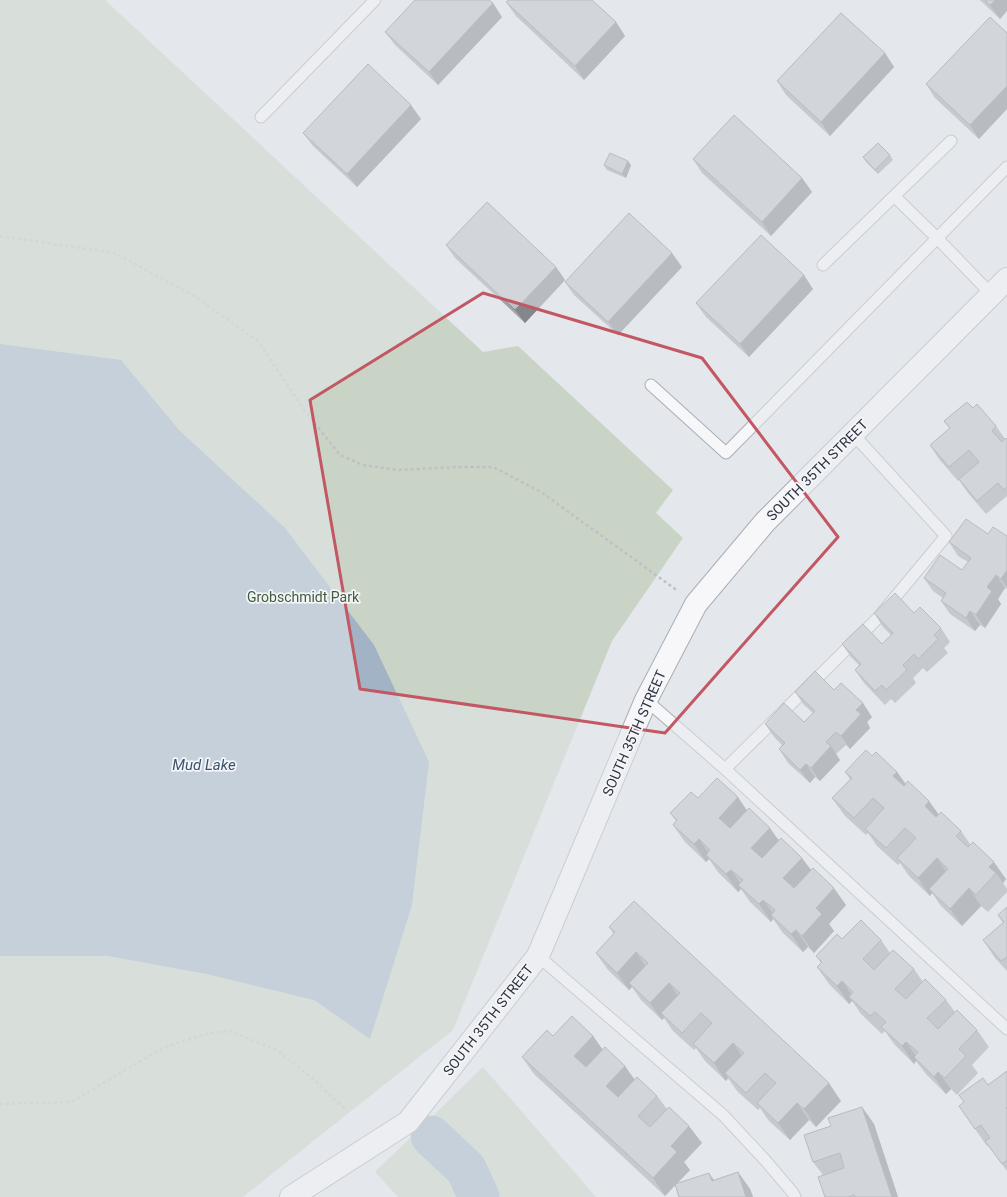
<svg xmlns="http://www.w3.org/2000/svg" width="1007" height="1197" font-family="Roboto,sans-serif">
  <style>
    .green { fill: #c9d4c6 }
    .water { fill: #a3b3c6 }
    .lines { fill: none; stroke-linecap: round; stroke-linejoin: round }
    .river { stroke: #a3b3c6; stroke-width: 41 }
    .service-casing { stroke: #a9aeb5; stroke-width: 13 }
    .tertiary-casing { stroke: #a9aeb5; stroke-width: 24 }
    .path { stroke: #bec0c5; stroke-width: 2.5; stroke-dasharray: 3 3; stroke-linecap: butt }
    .service { stroke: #f7f7f9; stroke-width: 11 }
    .tertiary { stroke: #f7f7f9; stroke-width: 22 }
    .wall { fill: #a2a5ab }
    .shaded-wall { fill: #84868b }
    .building { fill: #bcc0c7; stroke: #84868b }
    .marked { fill: none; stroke: #c15863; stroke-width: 3; stroke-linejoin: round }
    .labels { text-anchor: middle; stroke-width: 3.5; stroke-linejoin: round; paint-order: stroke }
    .street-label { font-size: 14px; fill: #2d3441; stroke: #f4f5f8 }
    .park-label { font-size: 14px; fill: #415c3c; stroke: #f4f5f8 }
    .water-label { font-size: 15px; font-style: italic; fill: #3c5271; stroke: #f4f5f8 }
  </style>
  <rect width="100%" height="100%" fill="#e4e7eb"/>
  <path class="green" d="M0,0H105L483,352L518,346L673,490L656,513L683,538L612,641L453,1030L243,1197H0Z
    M483,1067L596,1197H398L375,1172Z"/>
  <path class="water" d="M0,344L121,360L179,430L285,528L374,645L429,762L412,905L370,1039L314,1000L207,974L108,956H0Z"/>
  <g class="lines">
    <path class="river" d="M431,1136L466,1169L479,1197"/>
    <g class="service-casing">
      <path id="service" d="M261,117L375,0
        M894,196L937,238L992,295
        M823,265L951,141
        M651,385L726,453L1007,167
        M646,700L725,769L1007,1029
        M725,769L877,619L946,536L853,434
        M538,956L723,1115L765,1160L793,1193L795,1197"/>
    </g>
    <g class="tertiary-casing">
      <path id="tertiary" d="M291,1197L408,1122L538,956L646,700L696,604L765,522L1007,279"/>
    </g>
    <path class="path" d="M0,236L115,253L194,296L258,341L305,411L340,455L363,465L398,470L457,467H493L541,492L678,591
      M0,1104L71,1102L163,1048L205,1034L230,1031L277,1050L313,1079L344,1108"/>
    <use href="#service" class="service"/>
    <use href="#tertiary" class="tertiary"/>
  </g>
  <path class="wall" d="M980,0H1007L1000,19Z
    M506,2L616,22L625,36L584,80L516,16Z
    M502,17L438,85L395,45L385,32Z
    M1007,33L979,139L935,98L926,84Z
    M885,53L894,67L830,136L786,95L777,81Z
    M421,119L357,187L313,146L303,133Z
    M890,155L893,160L878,174L866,162L863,157Z
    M693,159L802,178L812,192L771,236L702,173Z
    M604,165H631L626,178L607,170Z
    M446,245L556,267L565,280L525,323L456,259Z
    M682,267L618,335L574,295L565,282Z
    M813,289L749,357L706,317L696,303Z
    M973,408L996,426L1005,439H1007V496L986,514L968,493L959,480L958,481L939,459L930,445L950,429L944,421Z
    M988,534L1007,536V589L1005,588L998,599L1001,604L985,628L980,625L975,631L950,614L941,601L943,598L933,591L924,578L962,570L968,562L958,556L949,542Z
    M874,613H914L941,628L950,642L944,648L948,653L927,672L923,668L913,678L916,683L895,703L891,699L885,705L864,683L855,670L859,665L851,657L842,644H882L891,635L883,627Z
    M834,690L872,717L867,722L870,728L850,749L846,745L836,754L840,760L820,781L815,777L810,783L788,763L779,749L782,745L774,737L765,724L804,722L813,713L804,705L795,692Z
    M872,756L897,772L906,784L938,814L961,831L970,844L1006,879L1003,883L1007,889V892L988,912L981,906L962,926L941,906L932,893L930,896L909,876L900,863L898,865L877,846L868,833L866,835L845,816L832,798L850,779L845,772Z
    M698,798L747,810L811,870L846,905L829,924L834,931L814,953L808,947L803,952L783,933L773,919L771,922L750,902L741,889L738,892L718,872L709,859L706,862L685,842L673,825L676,821L670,813Z
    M1007,907V971L995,958L983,940L1003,923L998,915Z
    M609,927L841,1101L816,1127L809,1120L790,1140L769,1121L760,1108L758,1110L737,1091L728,1078L726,1081L705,1061L696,1048L694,1050L673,1031L664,1018L662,1020L641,1000L632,987L629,990L608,970L596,953L614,934Z
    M842,939L881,940L890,953L914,969L923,982L946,1000L955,1012L977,1030L989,1047L972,1065L978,1073L957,1095L951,1089L946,1094L926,1074L916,1061L914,1064L894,1044L885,1031L882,1034L861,1014L852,1001L849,1004L829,984L817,967L821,963L816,956Z
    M553,1036H593L602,1049L634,1079L657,1096L667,1109L702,1143L684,1162L690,1170L676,1184L714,1180L738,1172L750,1189L753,1197H679L675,1185L665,1196L534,1074L522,1057Z
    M1007,1071V1171L988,1145L987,1146L959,1106Z
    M862,1107L874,1124L898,1197H825L823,1175L813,1162L831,1126Z"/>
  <path class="shaded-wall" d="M996,0H1007V11L1000,19L990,5Z
    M493,3L502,17L438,85L429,72Z
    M616,22L625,36L584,80L575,66Z
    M885,53L894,67L830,136L821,122Z
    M1007,86V109L979,139L970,125Z
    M411,105L421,119L357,187L347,174Z
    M628,161L631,165L626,178L622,174Z
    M802,178L812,192L771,236L762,222Z
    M672,253L682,267L618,335L608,322Z
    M556,267L565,280L525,323L515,310Z
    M804,275L813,289L749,357L740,344Z
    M1007,570V587L1001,579Z
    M996,575L1005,588L998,599L1001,604L985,628L976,615L987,587Z
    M970,611L980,625L975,631L966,618Z
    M863,703L872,717L867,722L870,728L850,749L841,736L856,710Z
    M831,746L840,760L820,781L811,768Z
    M806,764L815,777L810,783L800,770Z
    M897,772L909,789L905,794L893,776Z
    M738,797L750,815L731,835L719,818Z
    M929,801L942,819L937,824L925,806Z
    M770,828L782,845L763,865L751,848Z
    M699,839L711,857L706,855L709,859L706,862L694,844Z
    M802,858L815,875L796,895L783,878Z
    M937,858L949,876L929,889L932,893L930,896L918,878Z
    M994,862L1006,879L1003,883L996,873L989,867Z
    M731,870L743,887L738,885L741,889L738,892L726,874Z
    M834,888L846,905L829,924L834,931L814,953L802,936L816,908Z
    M969,888L981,906L962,926L950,909Z
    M763,900L776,917L771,915L773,919L771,922L759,904Z
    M796,930L808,947L803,952L791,934Z
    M636,952L648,970L629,983L632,987L629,990L617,973Z
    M842,981L854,998L849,997L852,1001L849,1004L837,986Z
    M669,983L681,1000L661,1013L664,1018L662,1020L650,1003Z
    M593,1036L605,1053L586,1073L574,1056Z
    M906,1042L918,1059L914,1057L916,1061L914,1064L902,1046Z
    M733,1043L745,1060L725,1073L728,1078L726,1081L714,1063Z
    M625,1066L637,1083L618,1103L606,1086Z
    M938,1072L951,1089L946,1094L934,1077Z
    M829,1083L841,1101L816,1127L804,1109Z
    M797,1103L809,1120L790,1140L778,1123Z
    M862,1107L874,1124L898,1197H892Z
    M689,1126L702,1143L684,1162L690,1170L665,1196L653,1178L671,1146Z
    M738,1172L750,1189L753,1197H746Z
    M709,1173L721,1190L712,1181Z"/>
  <path class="building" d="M415,0H489L493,3L429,72L385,32Z
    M509,0H592L616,22L575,66L506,2Z
    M985,0H996L990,5Z
    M841,13L885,53L821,122L777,81Z
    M990,17L1007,33V86L970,125L926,84Z
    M368,64L411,105L347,174L303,133Z
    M734,115L802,178L762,222L693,159Z
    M878,143L890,155L875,170L863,157Z
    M610,153L628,161L622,174L604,165Z
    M487,202L556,267L515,310L446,245Z
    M629,213L672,253L608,322L565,282Z
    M761,235L804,275L740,344L696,303Z
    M967,402L973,408L977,404L996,426L992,431L1002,442L1006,438L1007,439V487L1004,490L998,483L977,501L959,479L979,462L969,450L949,467L930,445L950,428L944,421Z
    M966,519L988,534L993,527L1007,536V570L1001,579L996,575L987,587L992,591L976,615L970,611L966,618L941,601L946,593L924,578L940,555L962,570L971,558L949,542Z
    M895,593L914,613L920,607L941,628L934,635L938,639L918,659L914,654L903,665L907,670L886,690L882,685L875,691L855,670L861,664L842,644L863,624L882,644L893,633L874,613Z
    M815,671L834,690L841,683L863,703L856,710L861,714L841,736L836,732L826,742L831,746L811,768L806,764L800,770L779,749L785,743L765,724L784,703L804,722L815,711L795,692Z
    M866,750L872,756L876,752L897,772L893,776L904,786L908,781L929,801L925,806L936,817L941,812L961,831L956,836L968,847L973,842L994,862L989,867L996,873L976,895L969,888L950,909L929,889L948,869L937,858L918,878L897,858L916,838L905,828L886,848L865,829L884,808L873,798L854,818L832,798L852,778L845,772Z
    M717,778L738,797L719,818L730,828L749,808L770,828L751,848L762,858L781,838L802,858L783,878L794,888L813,868L834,888L816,908L822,914L802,936L796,930L791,934L771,915L775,910L763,900L759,904L738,885L743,880L731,870L726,874L706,855L710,850L699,839L694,844L673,825L677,820L670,813L691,792L698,798Z
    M634,901L829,1083L804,1109L797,1103L778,1123L757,1103L776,1083L765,1073L746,1093L725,1073L744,1053L733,1043L714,1063L693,1044L712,1023L701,1013L682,1033L661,1013L680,993L669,983L650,1003L629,983L648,963L636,952L617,973L596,953L615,932L609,927Z
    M1007,907V957L1001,961L983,940L1004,922L998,915Z
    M861,920L881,940L863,959L874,970L893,950L914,969L895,989L906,999L925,979L946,1000L927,1018L938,1029L957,1010L977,1030L959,1049L966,1056L945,1078L938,1072L934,1077L914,1057L918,1052L906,1042L902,1046L881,1027L886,1022L875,1012L870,1016L849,997L853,992L842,981L837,986L817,967L822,962L816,956L837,934L842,939Z
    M572,1016L593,1036L574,1056L586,1067L605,1047L625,1066L606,1086L618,1097L637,1077L657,1096L638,1116L650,1127L669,1107L689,1126L671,1146L677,1152L653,1178L522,1057L547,1030L553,1036Z
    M1007,1071V1107L1006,1108L1007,1110V1161H1006L1002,1164L985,1141L990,1138L981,1125L975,1129L959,1106L964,1102L959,1095L983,1078L988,1085Z
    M862,1107L892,1197H855L854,1195L848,1197H825L818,1177L844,1168L840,1153L813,1162L804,1135L831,1126L828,1118Z
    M738,1172L746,1197H679L675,1184L709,1173L712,1181Z"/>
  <path d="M0 0H1007V1197H0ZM483,293L702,358L838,537L665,733L360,689L310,400Z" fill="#e4e7eb" fill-opacity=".55" fill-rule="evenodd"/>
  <path class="marked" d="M483,293L702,358L838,537L665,733L360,689L310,400Z"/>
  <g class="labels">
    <g class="street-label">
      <text transform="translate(817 470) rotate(-45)" y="5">SOUTH 35TH STREET</text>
      <text transform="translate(634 733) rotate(-66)" y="5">SOUTH 35TH STREET</text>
      <text transform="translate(488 1020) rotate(-52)" y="5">SOUTH 35TH STREET</text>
    </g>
    <g class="park-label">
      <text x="303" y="602">Grobschmidt Park</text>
    </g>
    <g class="water-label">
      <text x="204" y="770">Mud Lake</text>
    </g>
  </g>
</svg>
